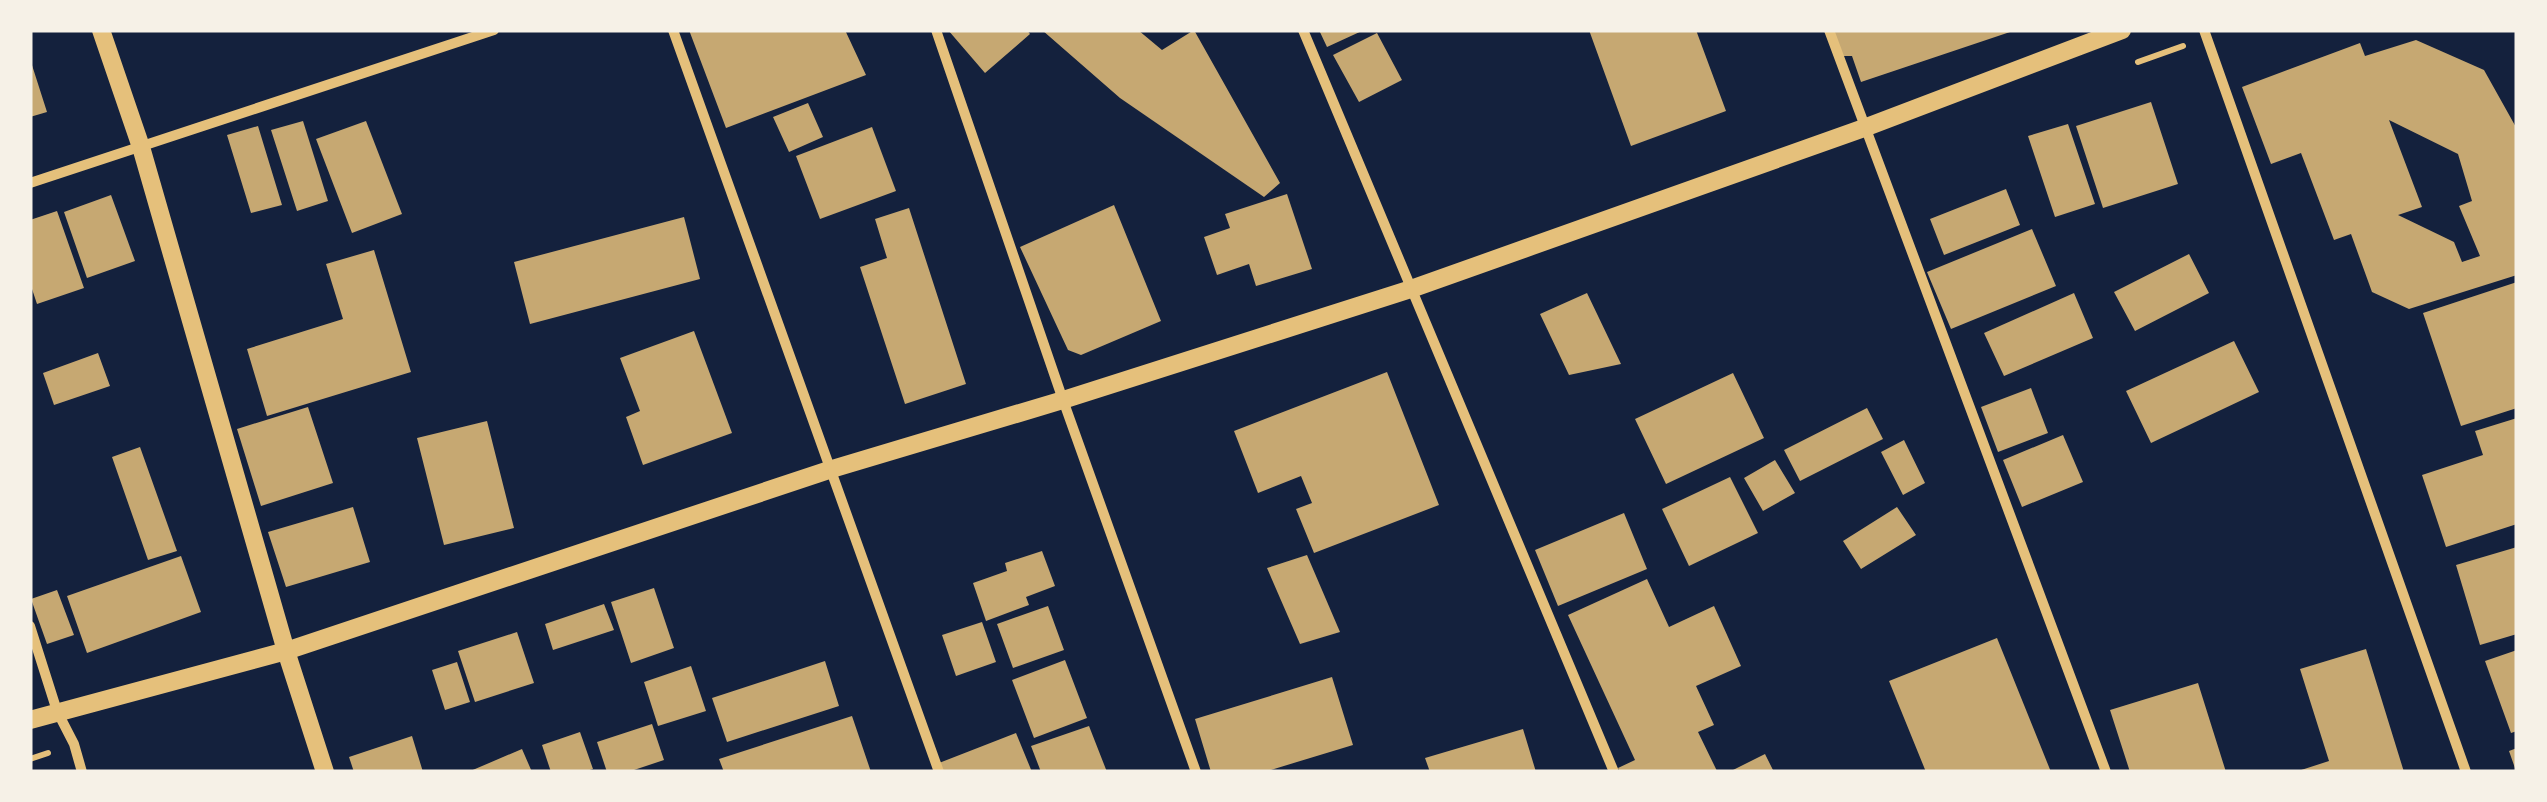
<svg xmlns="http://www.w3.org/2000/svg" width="2547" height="802" font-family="'Fira Sans Condensed',sans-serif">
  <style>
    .building { fill: #c6a872; fill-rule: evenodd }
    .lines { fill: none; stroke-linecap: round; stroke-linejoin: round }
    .path { stroke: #e5c07b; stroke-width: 6 }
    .minor { stroke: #e5c07b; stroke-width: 10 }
    .tertiary { stroke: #e5c07b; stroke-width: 18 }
  </style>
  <rect width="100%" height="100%" fill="#14213d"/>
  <path class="building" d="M689,30H845L866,75L726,128Z
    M948,30H1027L1030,34L985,73Z
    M1042,30H1138L1162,50L1194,30L1280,183L1264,197L1120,98Z
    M1319,30H1364L1327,47Z
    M1589,30H1696L1726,111L1631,146Z
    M1831,30H2013V31L1861,82L1852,56H1843Z
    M1377,33L1402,80L1359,102L1333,55Z
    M2416,40L2484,70L2517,129V275L2409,309L2372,292L2351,234L2334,240L2301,153L2271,164L2242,87L2360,43L2365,56ZM2389,120L2458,154L2472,201L2459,206L2480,256L2462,262L2454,242L2398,215L2422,207Z
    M31,62L47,112L30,117V63Z
    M2151,102L2178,184L2103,208L2076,126Z
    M808,103L823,137L789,152L773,117Z
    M303,121L328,201L297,211L271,130Z
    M366,121L402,214L352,233L316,139Z
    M2068,124L2095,204L2055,217L2028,136Z
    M258,126L282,205L251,213L227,135Z
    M872,127L896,191L820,219L796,156Z
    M2006,189L2020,225L1944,255L1930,219Z
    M1287,194L1312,269L1256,286L1249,264L1217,275L1204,237L1230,228L1225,214Z
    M111,195L135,261L87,278L64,212Z
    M1114,205L1161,321L1081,355L1068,350L1020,247Z
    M909,208L966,384L905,404L860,267L887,258L875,219Z
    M57,211L84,288L37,304L30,283V220Z
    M684,217L700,279L530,324L514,262Z
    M2032,229L2056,286L1951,329L1927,272Z
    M374,250L411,372L267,416L247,349L343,319L326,264Z
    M2189,254L2209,293L2135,331L2114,292Z
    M2517,282V408L2461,426L2423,313Z
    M1587,293L1621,364L1569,375L1540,314Z
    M2074,293L2093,338L2004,376L1984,333Z
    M694,331L732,433L643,465L626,417L640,411L620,358Z
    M2234,341L2259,392L2151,443L2126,391Z
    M98,353L110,386L54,405L43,373Z
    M1387,372L1439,505L1314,553L1296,509L1312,503L1301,476L1258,493L1234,431Z
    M1733,373L1764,438L1666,484L1635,419Z
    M2031,388L2048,433L1998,452L1981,407Z
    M308,407L333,483L261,506L237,429Z
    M1867,408L1883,439L1800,481L1784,450Z
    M2517,418V524L2446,547L2422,475L2483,455L2475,431Z
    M487,421L514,528L444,545L417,438Z
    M2063,435L2083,482L2022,507L2003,460Z
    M1904,440L1925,483L1903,495L1881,452Z
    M140,447L177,551L148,560L112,457Z
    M1775,460L1795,493L1763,511L1744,478Z
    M1730,477L1758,533L1689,566L1662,509Z
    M353,507L370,562L286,587L268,532Z
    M1897,507L1916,535L1861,569L1843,541Z
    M1624,513L1647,569L1558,606L1535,550Z
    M2517,547V634L2480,645L2456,565Z
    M1042,551L1055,586L1026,597L1029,605L986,621L973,583L1007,571L1005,563Z
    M1307,555L1340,632L1300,644L1267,568Z
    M181,556L201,612L87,653L67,596Z
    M1647,579L1669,627L1714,606L1741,666L1696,686L1714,725L1698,732L1717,771L1714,772H1620L1618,768L1635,760L1568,615Z
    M654,588L674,648L631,663L611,602Z
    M57,590L74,635L47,644L31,599Z
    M604,604L614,630L553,650L545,624Z
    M1048,606L1064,650L1013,668L997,624Z
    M982,622L996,662L956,676L942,635Z
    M517,632L534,683L475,702L458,651Z
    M1997,638L2051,772H1926L1889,681Z
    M2366,649L2404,772H2295L2329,761L2300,669Z
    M2517,650V731L2511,733L2485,661Z
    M1065,660L1087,718L1034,738L1012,680Z
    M825,661L839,706L727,742L712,698Z
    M457,662L470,702L445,710L432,670Z
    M691,666L706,711L658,726L644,682Z
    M1332,677L1353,745L1264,772H1211L1195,719Z
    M2198,683L2226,772H2130L2110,710Z
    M852,716L871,772H724L719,759Z
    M652,724L664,760L628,772H607L597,742Z
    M1089,726L1107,772H1041L1031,746Z
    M1523,729L1536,772H1430L1425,758Z
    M580,732L593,769L583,772H551L542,745Z
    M1016,733L1032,772H943L939,763Z
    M412,736L423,772H354L349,757Z
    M2517,748V771H2516L2509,751Z
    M522,749L532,772H468Z
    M1765,754L1774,772H1729Z"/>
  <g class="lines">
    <path class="path" d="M2138,62L2183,46
      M30,759L48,753"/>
    <path class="minor" d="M673,30L939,772
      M936,30L1063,400L1196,772
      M1303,30L1614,772
      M1829,30L2106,772
      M2204,30L2466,772
      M30,183L494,30
      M30,626L57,711L74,744L82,772"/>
    <path class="tertiary" d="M101,30L141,147L286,651L325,772
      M30,720L286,651L832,469L1063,400L1411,289L1864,128L2122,30"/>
  </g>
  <rect width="2547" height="802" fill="none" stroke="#f6f1e7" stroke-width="65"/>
</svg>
